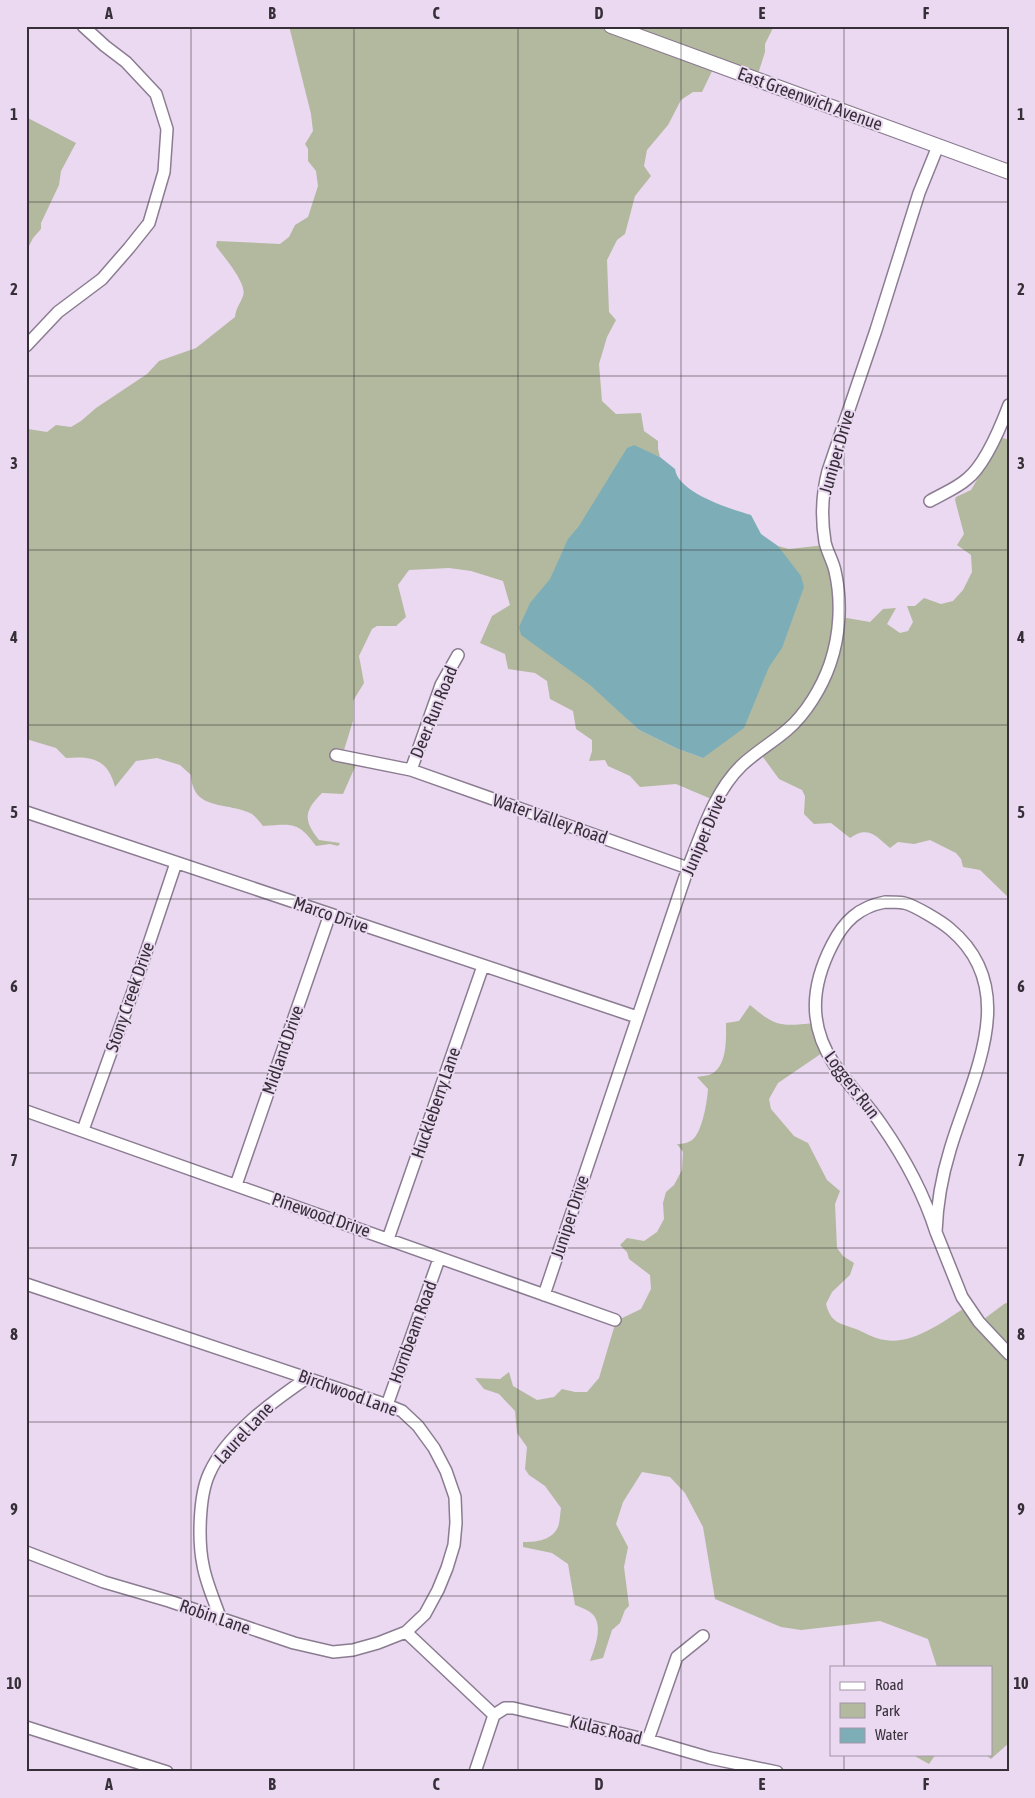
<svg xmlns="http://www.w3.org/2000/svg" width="1035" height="1798" font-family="'Asap Condensed',sans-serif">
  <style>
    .green { fill: #b3b99e }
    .water { fill: #7daeb8 }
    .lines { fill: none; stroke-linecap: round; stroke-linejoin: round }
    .minor-casing { stroke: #8b7c91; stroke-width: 14 }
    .tertiary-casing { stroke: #8b7c91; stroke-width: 16 }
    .minor { stroke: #fff; stroke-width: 11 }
    .tertiary { stroke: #fff; stroke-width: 14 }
    .grid { fill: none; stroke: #362f38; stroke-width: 1; stroke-opacity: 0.55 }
    .labels { text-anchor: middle; stroke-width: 4; stroke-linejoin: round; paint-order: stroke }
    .street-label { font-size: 18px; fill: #362f38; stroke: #ead9f1 }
    .neatline { fill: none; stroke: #362f38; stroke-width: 2 }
    .grid-label { font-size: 16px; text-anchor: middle; font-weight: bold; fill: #362f38 }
  </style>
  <rect width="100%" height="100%" fill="#ead9f1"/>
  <path class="green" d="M289,26H774L765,44V52L757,77L715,65L702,92H693L681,100L668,125L647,150L644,166L651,176L635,196L625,234L617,240L607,260L609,312L616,320L607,337L599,364L602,401L616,414L641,413L644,431L658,441V449L660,457L634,446L598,691L639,730L678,749L703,758L779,548L778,546L789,549L825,545L841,617L870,622L883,609L896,608L887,624L900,633L908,631L913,622L907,606H915L924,598L941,604L953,601L963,590L972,572L971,555L957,545L964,534L955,500L956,497L971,490L989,459L1000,437L1009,440V898L980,870L963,867L961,859L956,853L930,840L914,844L898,842L890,848C876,836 868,825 850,838L831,823L814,824L804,814L805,796L802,790L779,779L760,753L716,801L676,784L640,787L630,776L608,766L605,760L589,761L592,751V740L576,729L573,711L550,699L547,681L535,673L508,669L505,654L480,643L492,616L510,605L503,581L471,571L449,568L409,570L398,585L406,617L396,626H377L372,629L359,656L364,683L353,701V721L344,750L359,758L343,794L322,793C304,811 303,820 319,840L340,843L338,846L330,844L316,846C298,821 292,824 263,826C260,822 256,817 252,814C227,801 193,812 191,775L180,765L157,758L136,761L115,787C108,759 92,756 66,758L56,748L26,739V427L28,429L47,432L56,425L71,427L81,421L96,408L147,374L159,361L196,348L235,317C236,308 240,304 243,296C248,284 223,256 216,246L217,241L280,244L289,237L295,225L308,217L318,186L316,171L308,161V149L305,144L313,131L311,114Z
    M26,117L76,143L61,171L59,185L41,223V229L33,238L26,252Z
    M750,1005C777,1028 781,1026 815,1023L825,1051L778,1083L769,1099L771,1109L794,1136L808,1143L827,1180L840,1191L835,1204L837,1248L843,1256L854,1263L850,1275L832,1292L826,1304C831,1323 839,1323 856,1329C865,1333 876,1339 885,1340C913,1345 944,1321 966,1307L980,1322L1004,1304L1009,1302V1743L991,1759L985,1754H991V1667H937L928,1639L880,1621L801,1630L781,1627L715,1599L703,1527L685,1493L670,1477L642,1472L623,1502L616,1524L628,1547L624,1567L629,1606L625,1610L620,1623L612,1630L603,1658L590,1661C595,1647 605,1623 590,1612C586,1609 580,1607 575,1605L568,1564L552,1553L523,1547V1542C535,1542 550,1541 557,1529C560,1524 560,1514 561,1508L545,1486L529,1475L525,1469L527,1447L517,1433L515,1411L499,1394L484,1389L475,1378L500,1379L509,1372L513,1386L537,1400L554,1397L562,1389L575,1392H587L599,1378L616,1321L641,1309L651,1289L650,1275L629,1259L627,1252L620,1245L627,1238L644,1241L657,1232L664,1219L663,1203L666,1192L674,1185L682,1170L683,1152L677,1144C684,1144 690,1143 695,1137C703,1127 707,1102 708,1089L697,1077C700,1076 706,1076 709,1075C728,1068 726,1038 726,1023L739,1021Z
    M911,1754H936L929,1764Z"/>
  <path class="water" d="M634,445L660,457L675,469C678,493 731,509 751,515L761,534L778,546L801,576L804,587L782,648L769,667L744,728L703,758L678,749L639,730L590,685L521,635L519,627L530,603L550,579L568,539L579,526L627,448Z"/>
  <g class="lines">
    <g class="minor-casing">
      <path id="minor" d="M26,346L58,312L102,279L129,248L149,223L164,172L167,129L156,94L126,62L105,46L83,26
        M930,501C942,494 957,488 967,479C985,465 1001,426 1009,405
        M336,755L411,770L688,868
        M411,770L441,685L458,655
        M26,812L637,1017
        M885,902C892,902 898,902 904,903C914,905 942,922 950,929C1023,990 971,1078 950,1150C942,1176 937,1205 936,1232C924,1194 904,1157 881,1124C867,1103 848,1085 834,1064C808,1025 811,986 832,945C844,921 859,907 885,902Z
        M26,1111L615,1320
        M83,1130L132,994L176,863
        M236,1185L330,914
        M936,1232L962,1297L979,1322L1009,1354
        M388,1239L483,966
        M26,1284L387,1405L402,1411L418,1426L434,1448L446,1471L455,1497L456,1523L454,1545L447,1568L438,1590L425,1614L406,1632L378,1643L353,1650L333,1652L294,1643L169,1601L104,1582L26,1552
        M544,1295L688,868C702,833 714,792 742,765C756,752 773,742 787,730C806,714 822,687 830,664C840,635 842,601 835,571C833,561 827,552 825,542C821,518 822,494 828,471L876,330L919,193L938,146
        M387,1405L439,1259
        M221,1620C215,1602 206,1583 203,1565C198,1541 199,1496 209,1474C226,1435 272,1402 307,1378
        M406,1632L494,1715
        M26,1727L167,1772
        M648,1740L677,1657L703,1636
        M475,1772L494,1715L505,1708H513L648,1740L710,1758L777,1772"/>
    </g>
    <g class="tertiary-casing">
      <path id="tertiary" d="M611,26L1009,172"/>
    </g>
    <use href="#minor" class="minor"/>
    <use href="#tertiary" class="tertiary"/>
  </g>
  <path class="grid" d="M191,26V1772M354,26V1772M518,26V1772M681,26V1772M844,26V1667M26,202H1009M26,376H1009M26,550H1009M26,725H1009M26,899H1009M26,1073H1009M26,1248H1009M26,1422H1009M26,1596H1009M844,1754V1772"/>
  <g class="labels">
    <g class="street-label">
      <text transform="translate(810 99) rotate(20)" y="6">East Greenwich Avenue</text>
      <text transform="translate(837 452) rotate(-74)" y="6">Juniper Drive</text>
      <text transform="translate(434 712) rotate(-68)" y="6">Deer Run Road</text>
      <text transform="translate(550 819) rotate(19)" y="6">Water Valley Road</text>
      <text transform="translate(704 835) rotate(-67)" y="6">Juniper Drive</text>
      <text transform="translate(331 915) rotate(19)" y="6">Marco Drive</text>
      <text transform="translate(130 997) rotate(-71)" y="6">Stony Creek Drive</text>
      <text transform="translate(283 1050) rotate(-71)" y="6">Midland Drive</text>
      <text transform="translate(852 1085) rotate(53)" y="6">Loggers Run</text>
      <text transform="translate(436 1103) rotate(-71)" y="6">Huckleberry Lane</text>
      <text transform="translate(321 1215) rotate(19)" y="6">Pinewood Drive</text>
      <text transform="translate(570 1217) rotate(-72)" y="6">Juniper Drive</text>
      <text transform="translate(413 1332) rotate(-70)" y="6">Hornbeam Road</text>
      <text transform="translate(348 1393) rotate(20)" y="6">Birchwood Lane</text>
      <text transform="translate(244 1433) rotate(-47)" y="6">Laurel Lane</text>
      <text transform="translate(215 1617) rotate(19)" y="6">Robin Lane</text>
      <text transform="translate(606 1730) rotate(14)" y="6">Kulas Road</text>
    </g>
  </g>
  <rect width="1035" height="1798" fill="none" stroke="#ead9f1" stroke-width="55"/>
  <rect x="830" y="1666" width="162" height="90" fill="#ead9f1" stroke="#a295a7"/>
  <rect x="840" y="1682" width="25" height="8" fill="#ffffff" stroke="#a295a7"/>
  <text x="875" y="1690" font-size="15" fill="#362f38">Road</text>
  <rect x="840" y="1703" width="25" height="15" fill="#b3b99e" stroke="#a295a7"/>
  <text x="875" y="1716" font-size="15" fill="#362f38">Park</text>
  <rect x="840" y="1728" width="25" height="15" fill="#7daeb8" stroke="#a295a7"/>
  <text x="875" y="1740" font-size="15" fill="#362f38">Water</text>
  <rect x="28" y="28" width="980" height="1742" class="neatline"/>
  <g class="grid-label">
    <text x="109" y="19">A</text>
    <text x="272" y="19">B</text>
    <text x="436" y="19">C</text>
    <text x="599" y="19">D</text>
    <text x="762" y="19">E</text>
    <text x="926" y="19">F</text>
    <text x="14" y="120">1</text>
    <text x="1021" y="120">1</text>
    <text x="14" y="295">2</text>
    <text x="1021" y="295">2</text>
    <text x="14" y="469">3</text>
    <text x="1021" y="469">3</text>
    <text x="14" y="643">4</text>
    <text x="1021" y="643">4</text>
    <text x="14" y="818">5</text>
    <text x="1021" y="818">5</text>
    <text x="14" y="992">6</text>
    <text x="1021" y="992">6</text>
    <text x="14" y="1166">7</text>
    <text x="1021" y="1166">7</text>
    <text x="14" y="1340">8</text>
    <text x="1021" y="1340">8</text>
    <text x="14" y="1515">9</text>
    <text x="1021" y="1515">9</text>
    <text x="14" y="1689">10</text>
    <text x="1021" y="1689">10</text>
    <text x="109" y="1790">A</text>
    <text x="272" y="1790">B</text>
    <text x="436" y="1790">C</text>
    <text x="599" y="1790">D</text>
    <text x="762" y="1790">E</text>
    <text x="926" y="1790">F</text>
  </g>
</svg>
